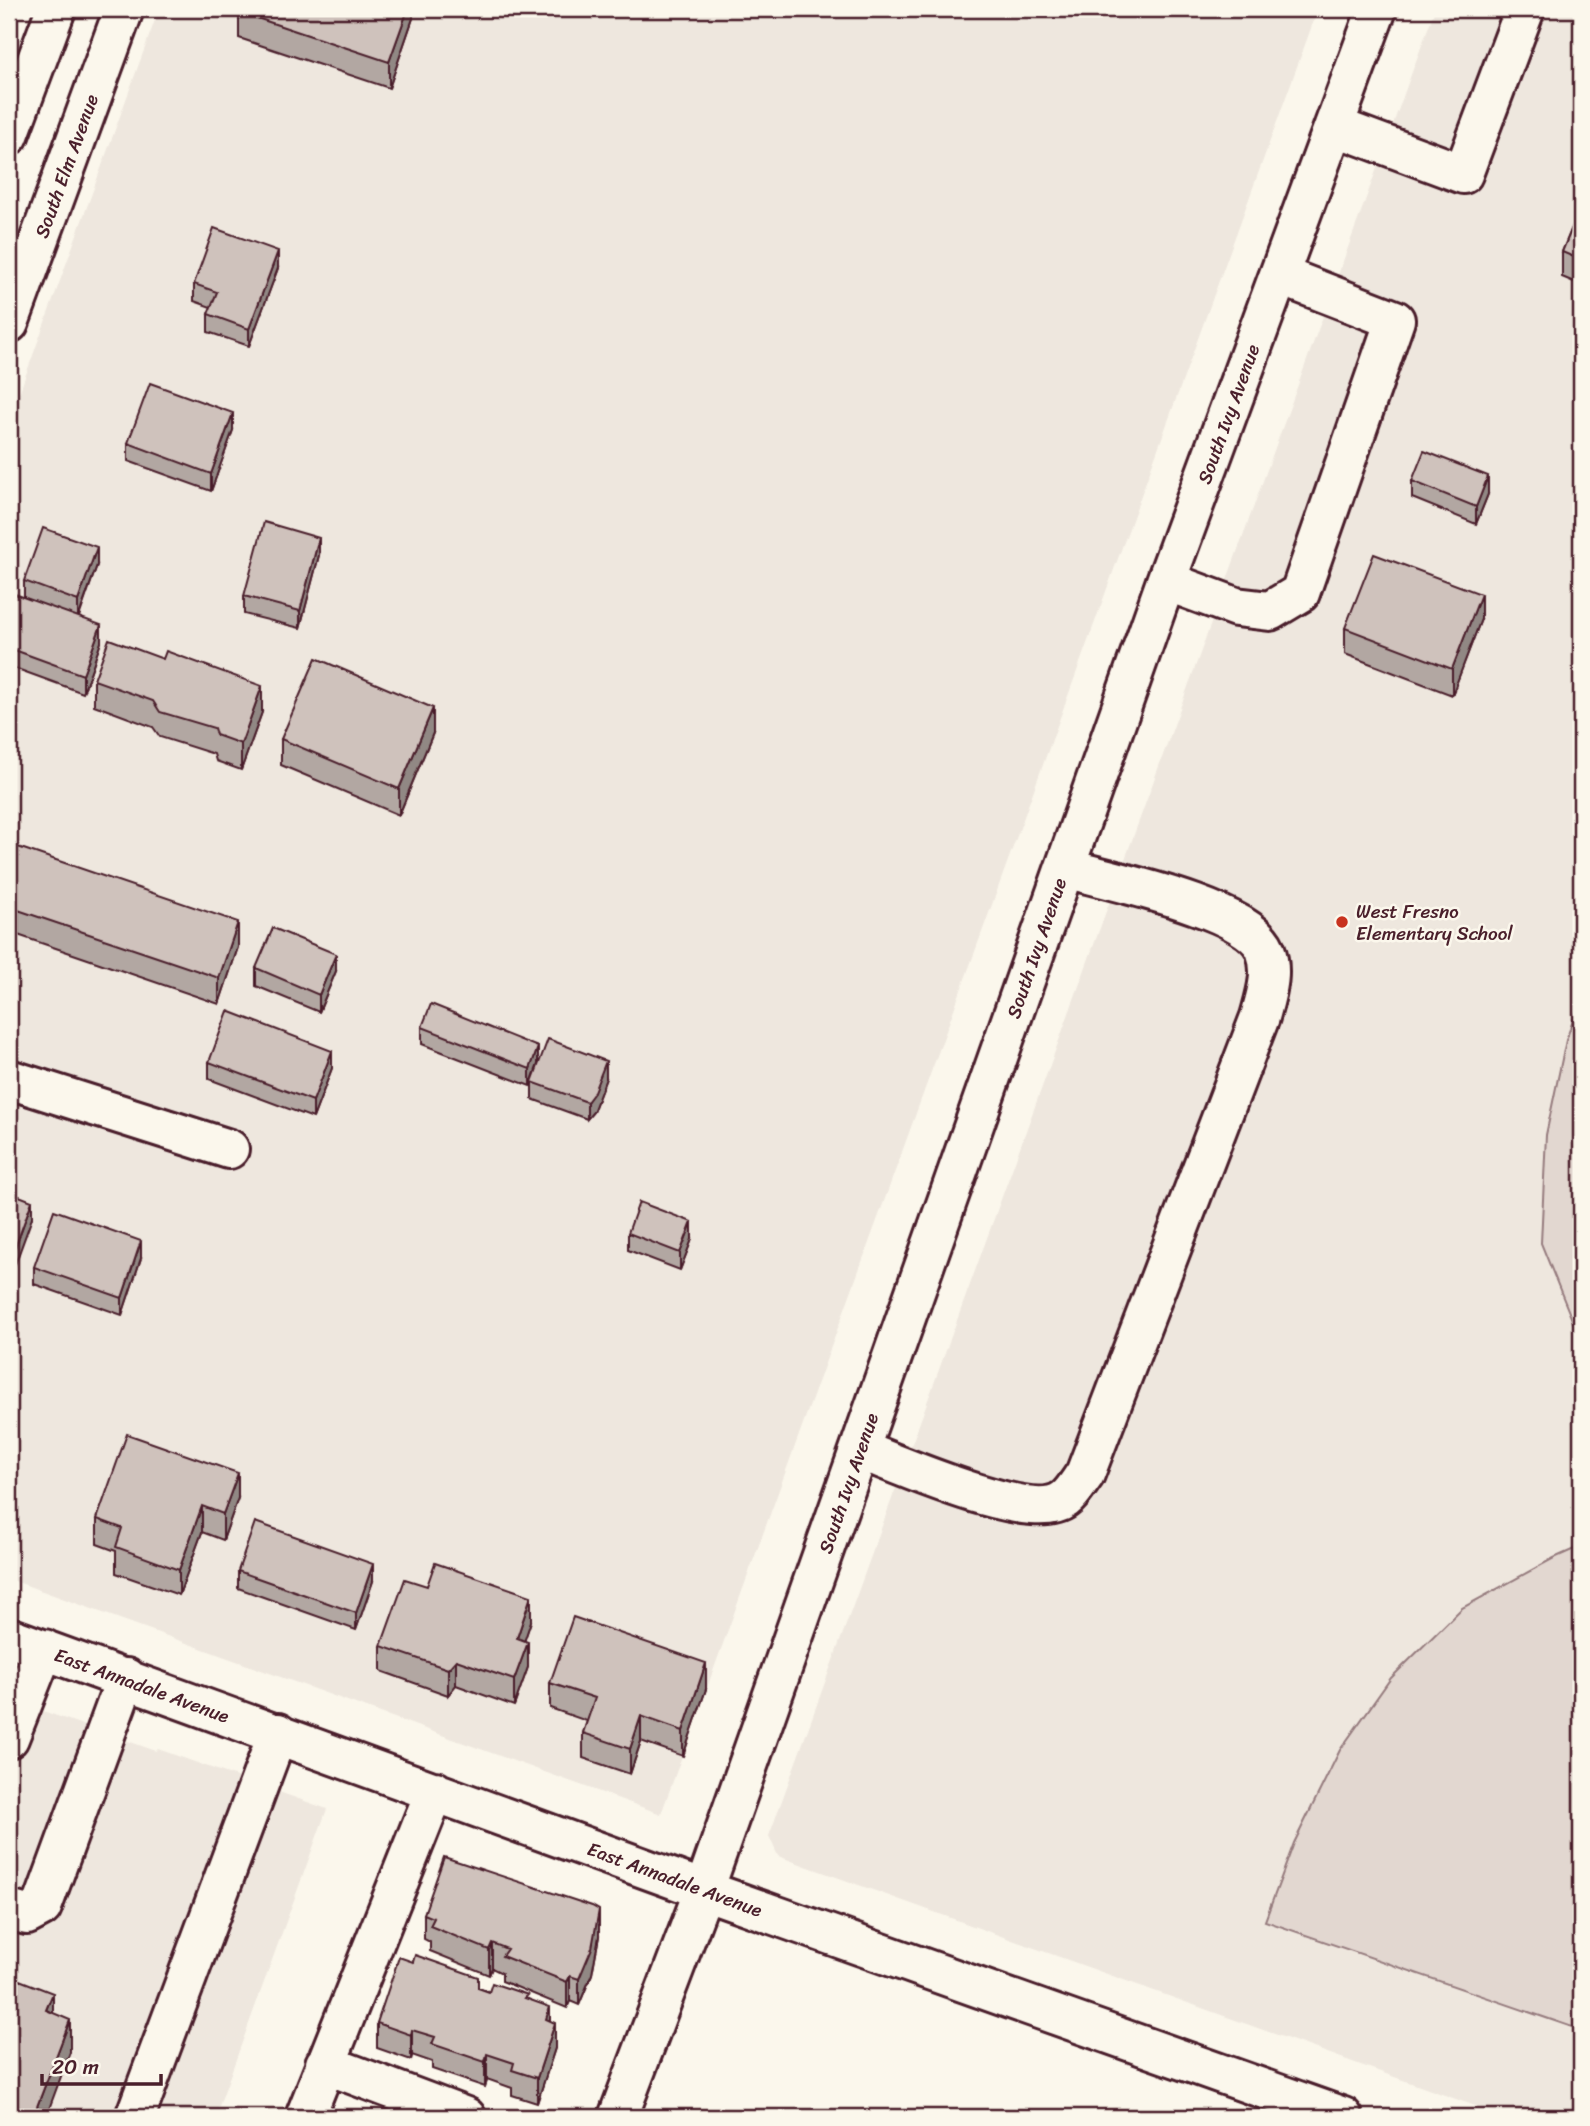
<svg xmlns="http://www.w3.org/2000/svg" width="1590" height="2126" font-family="Sriracha,sans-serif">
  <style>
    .built { fill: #eee7de }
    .garden { fill: #e2d7d0; stroke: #967b7e; stroke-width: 2 }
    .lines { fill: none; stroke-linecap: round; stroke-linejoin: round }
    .minor-casing { stroke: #4a1f2b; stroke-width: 44 }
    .major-casing { stroke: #4a1f2b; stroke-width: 44 }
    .minor { stroke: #fbf7ec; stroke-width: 38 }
    .major { stroke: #fbf7ec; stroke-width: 38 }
    .wall { fill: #b2a7a2; stroke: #4a1f2b; stroke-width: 2 }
    .shaded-wall { fill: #918884; stroke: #4a1f2b; stroke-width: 2 }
    .building { fill: #cfc2bc; stroke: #4a1f2b; stroke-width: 2 }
    .poi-dot { fill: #c8321e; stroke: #fbf7ec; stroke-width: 2.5 }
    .labels { text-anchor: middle; stroke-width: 5; stroke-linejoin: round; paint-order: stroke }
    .street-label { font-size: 19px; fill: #4a1f2b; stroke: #fbf7ec }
    .poi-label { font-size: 19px; fill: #4a1f2b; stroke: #fbf7ec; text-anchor: start }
  </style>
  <rect width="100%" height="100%" fill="#fbf7ec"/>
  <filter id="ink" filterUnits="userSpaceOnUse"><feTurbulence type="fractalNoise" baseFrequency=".0143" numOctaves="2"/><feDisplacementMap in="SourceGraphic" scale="14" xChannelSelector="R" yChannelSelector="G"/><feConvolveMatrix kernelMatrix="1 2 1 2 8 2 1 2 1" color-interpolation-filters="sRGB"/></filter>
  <g filter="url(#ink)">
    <path class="built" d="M159,9H1318L661,1814L9,1579V421Z
      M1435,9H1581V2117H1506L778,1856L769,1836Z
      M9,1699L156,1751L158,1749L327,1809L215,2117H9Z"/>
    <path class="garden" d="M1581,998V1342L1541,1243L1546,1135L1566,1040Z
      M1581,1546V2030L1265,1921L1294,1843L1340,1750L1391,1678L1462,1608L1554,1558Z"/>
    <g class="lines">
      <g class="minor-casing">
        <path id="minor" d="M1334,126L1463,174L1525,9
          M1166,581L1236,607L1270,611L1300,593L1395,320L1279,275
          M9,1079L229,1149
          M860,1450C898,1464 1032,1525 1065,1499C1073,1493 1079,1482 1085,1474L1260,1017C1266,995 1274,972 1265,949C1248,908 1108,880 1065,868
          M9,1637L704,1890L1343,2117
          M9,1738L44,1649
          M9,1910L27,1915L42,1907L126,1678
          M325,2064L466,2117
          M135,2117L278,1733
          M305,2117L435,1791
          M618,2117L704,1890L1166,581L1377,9"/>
      </g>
      <g class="major-casing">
        <path id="major" d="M9,135L56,9
          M9,323L124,9"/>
      </g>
      <use href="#minor" class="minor"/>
      <use href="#major" class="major"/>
    </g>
    <path class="wall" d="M413,9V18L389,88L239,38V12Z
      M1581,206V285L1562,277V252Z
      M278,268L249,346L208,332V314L211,307L194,301V284Z
      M233,430L211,491L128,461V443Z
      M1412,481L1488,494L1476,524L1412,498Z
      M319,555L300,628L244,614V596Z
      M97,565L79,617L101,642L83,693L9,666V592L24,598V581Z
      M1481,619L1452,695L1345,654V628Z
      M94,680L262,712L241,770L216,761L214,754L160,737L153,727L94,705Z
      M433,733L399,815L281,765V739Z
      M9,844L238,947L219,1004L9,932Z
      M256,968L336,971L319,1012L256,986Z
      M422,1027L538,1047L530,1086L422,1044Z
      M209,1062L332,1068L313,1118L209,1079Z
      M606,1078L593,1112L587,1119L532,1099V1082Z
      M628,1233L692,1239L680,1270L628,1250Z
      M141,1258L122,1315L34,1284V1267Z
      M238,1498L223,1540L202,1532L179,1595L116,1573V1551L97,1544V1519Z
      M238,1571L373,1581L356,1630L238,1588Z
      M427,1586L531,1621L524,1641L528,1667L514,1706L456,1685L448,1695L381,1671V1646Z
      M550,1683L706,1689L683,1756L641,1741L630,1774L583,1758V1733L587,1721L550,1708Z
      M424,1914L599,1936L592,1974L579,2005L570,2001L567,2008L502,1981V1973L492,1968L489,1975L430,1951V1942L424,1939Z
      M478,1988L489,1992L528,1999L550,2021L555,2048L537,2103L512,2095V2088L487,2079L485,2087L432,2069V2062L412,2055L411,2060L377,2048V2023Z"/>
    <path class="shaded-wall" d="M408,9H413V18L389,88V62Z
      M278,251V268L249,346V329Z
      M233,413V430L211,491V474Z
      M1488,476V494L1476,524V507Z
      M319,538V555L300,628V611Z
      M97,547V565L78,618V601Z
      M1481,594V619L1452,695V669Z
      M101,625V642L83,693V675Z
      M262,686V712L241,770V744Z
      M433,708V733L399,815V789Z
      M238,922V947L219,1004V978Z
      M336,954V971L319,1012V995Z
      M538,1047V1064L530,1086V1069Z
      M332,1051V1068L313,1118V1101Z
      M606,1061V1078L593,1112L587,1119V1102Z
      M32,1201V1218L9,1281V1264Z
      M692,1222V1239L680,1270V1253Z
      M141,1241V1258L122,1315V1298Z
      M238,1473V1498L223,1540V1514Z
      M202,1506V1532L179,1595V1570Z
      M373,1564V1581L356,1630V1613Z
      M531,1596V1621L517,1663V1638Z
      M528,1642V1667L514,1706V1680Z
      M456,1660V1685L448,1695V1669Z
      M706,1663V1689L683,1756V1731Z
      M641,1716V1741L630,1774V1749Z
      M599,1910V1936L592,1974L579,2005V1979Z
      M492,1943V1968L489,1975V1950Z
      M570,1976V2001L567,2008V1982Z
      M53,1993V2026L46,2010Z
      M550,2007V2032L546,2019Z
      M70,2020V2052L46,2117H33Z
      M555,2023V2048L537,2103V2078Z
      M412,2030V2055L411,2060V2035Z
      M487,2054V2079L485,2087V2062Z"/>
    <path class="building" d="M240,9H408L389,62L239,12Z
      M1581,206V260L1562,252Z
      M214,228L278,251L249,329L208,314L217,292L194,284Z
      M150,383L233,413L211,474L128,443Z
      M1424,451L1488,476L1476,507L1412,481Z
      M264,522L319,538L300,611L244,596Z
      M43,528L97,547L78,601L24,581Z
      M1374,554L1481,594L1452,669L1345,628Z
      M9,592L101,625L83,675L9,648Z
      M109,639L163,659L166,651L262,686L241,744L216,735L214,728L160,712L153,701L94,680Z
      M316,658L433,708L399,789L281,739Z
      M9,844L238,922L219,978L9,907Z
      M273,928L336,954L319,995L256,968Z
      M431,1004L538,1047L530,1069L422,1027Z
      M228,1011L332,1051L313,1101L209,1062Z
      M548,1039L606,1061L593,1094L587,1102L532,1082Z
      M9,1192L32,1201L9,1264Z
      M639,1202L692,1222L680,1253L628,1233Z
      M54,1210L141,1241L122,1298L34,1267Z
      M127,1434L238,1473L223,1514L202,1506L179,1570L116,1547L122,1528L97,1519Z
      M255,1522L373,1564L356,1613L238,1571Z
      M435,1563L531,1596L517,1638L528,1642L514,1680L456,1660L448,1669L381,1646L405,1579L427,1586Z
      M573,1617L706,1663L683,1731L641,1716L630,1749L583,1733L595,1698L550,1683Z
      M444,1857L592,1906L599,1910L592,1948L579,1979L570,1976L567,1982L502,1956L507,1949L492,1943L489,1950L430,1926L434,1918L424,1914Z
      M415,1955L478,1977V1988L489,1992L492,1983L528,1995L525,1998L550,2007L546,2019L555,2023L537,2078L512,2070L514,2063L487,2054L485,2062L432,2044L435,2037L412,2030L411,2035L377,2023L399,1957L413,1962Z
      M9,1976L53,1993L46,2010L70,2020L33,2117H9Z"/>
  </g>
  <circle class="poi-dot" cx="1342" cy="922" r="7"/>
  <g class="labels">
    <g class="street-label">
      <text transform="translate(66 166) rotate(-70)" y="7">South Elm Avenue</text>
      <text transform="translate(1228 414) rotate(-70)" y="7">South Ivy Avenue</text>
      <text transform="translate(1036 948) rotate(-71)" y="7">South Ivy Avenue</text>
      <text transform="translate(848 1483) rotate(-71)" y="7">South Ivy Avenue</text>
      <text transform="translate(142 1685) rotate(20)" y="7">East Annadale Avenue</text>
      <text transform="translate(675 1879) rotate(20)" y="7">East Annadale Avenue</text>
    </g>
    <g class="poi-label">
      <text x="1356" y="918">West Fresno<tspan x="1356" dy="22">Elementary School</tspan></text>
    </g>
  </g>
  <rect width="1590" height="2126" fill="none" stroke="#fbf7ec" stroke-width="35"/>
  <rect x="18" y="18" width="1555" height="2091" fill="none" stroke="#4a1f2b" stroke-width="2.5" filter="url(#ink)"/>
  <path d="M42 2074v10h119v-10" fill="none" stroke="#4a1f2b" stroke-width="3.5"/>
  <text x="52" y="2074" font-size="21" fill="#4a1f2b" stroke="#fbf7ec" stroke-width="5" paint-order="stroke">20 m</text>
</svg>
